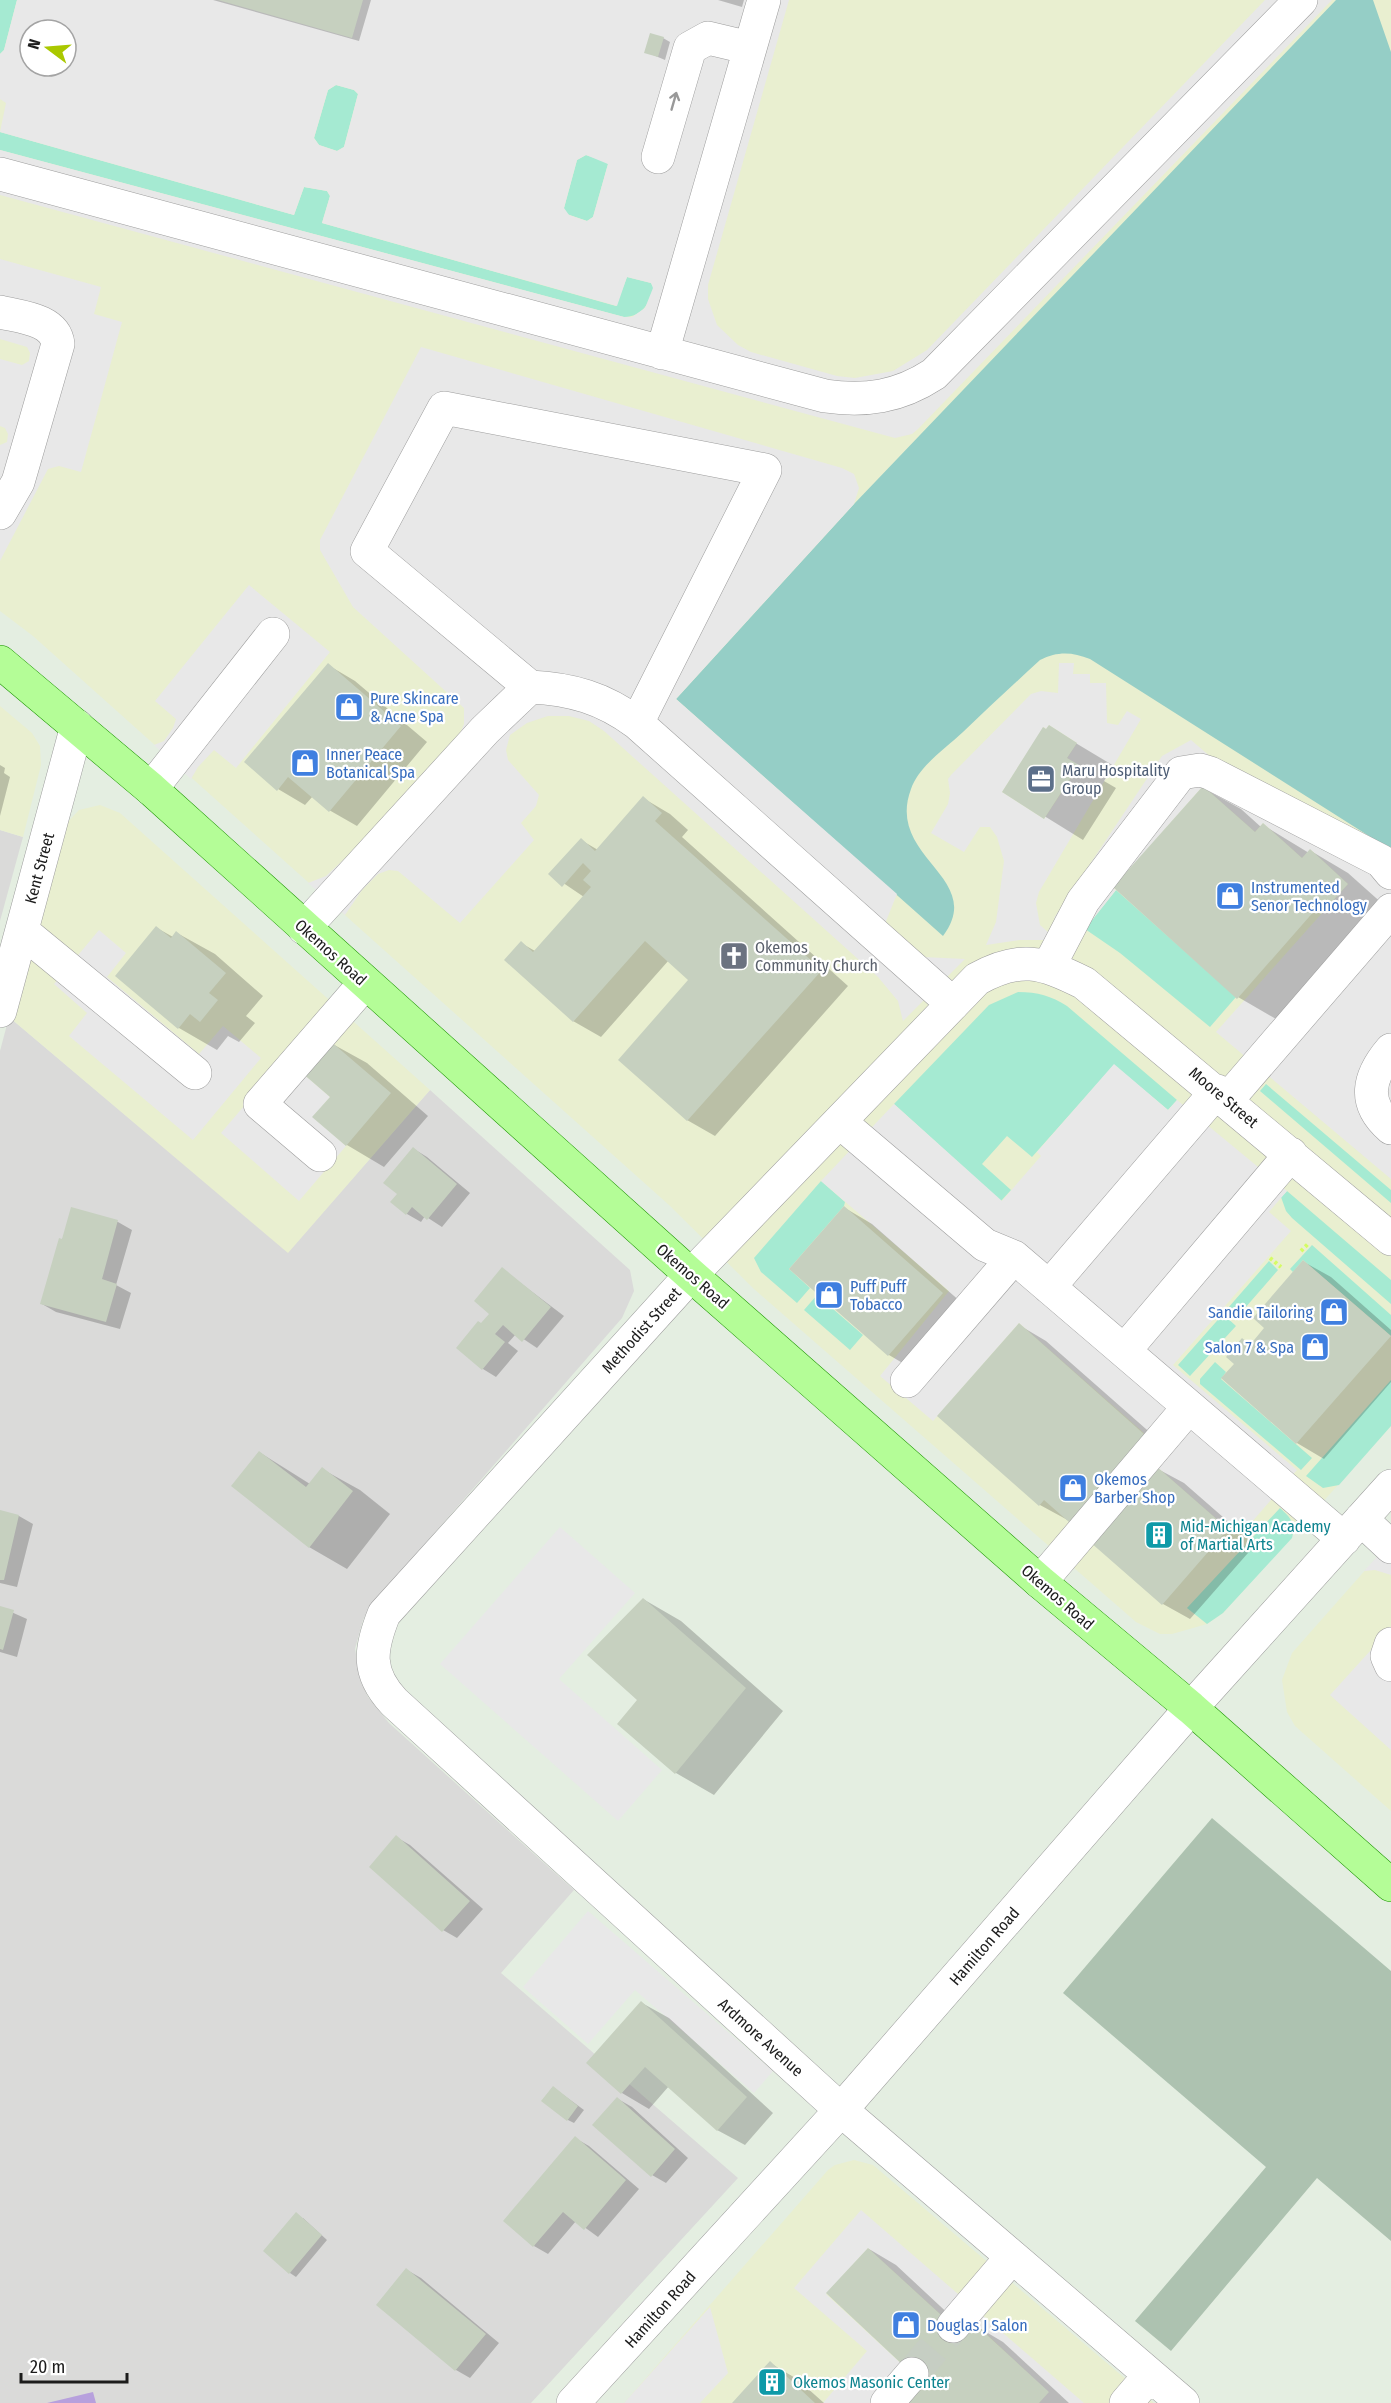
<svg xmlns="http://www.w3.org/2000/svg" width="1391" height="2403" font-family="'Fira Sans Condensed',sans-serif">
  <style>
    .residential { fill: #dadad9 }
    .commercial { fill: #e9efd0; fill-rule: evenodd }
    .construction { fill: #adc2b0 }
    .grass { fill: #a5ead2 }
    .forest { fill: #95cec6 }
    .parking { fill: #e8e8e8; fill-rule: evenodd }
    .water { fill: #b7a0dd }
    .shadow { fill: #0003 }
    .building { fill: #c6d0bf }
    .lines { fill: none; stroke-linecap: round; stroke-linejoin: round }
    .minor-tunnel { stroke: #c6cec3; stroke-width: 33; stroke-dasharray: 33 16; stroke-linecap: butt }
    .minor-casing { stroke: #9d9d9d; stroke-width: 34 }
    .major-casing { stroke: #1b9400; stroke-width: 34 }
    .path { stroke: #d5fc64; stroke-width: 4; stroke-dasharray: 3 3; stroke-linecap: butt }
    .minor { stroke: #fff; stroke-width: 33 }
    .major { stroke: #b4fd97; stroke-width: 33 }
    .oneway { stroke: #999 }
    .labels { text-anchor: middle; stroke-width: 4.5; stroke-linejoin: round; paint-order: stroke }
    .shop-label { font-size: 16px; fill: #366cbe; stroke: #fff; text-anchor: start }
    .service-label { font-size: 16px; fill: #4e5e75; stroke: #fff; text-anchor: start }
    .street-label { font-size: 16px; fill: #1c1c1c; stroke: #fff }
    .worship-label { font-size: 16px; fill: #5b616d; stroke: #fff; text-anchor: start }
    .culture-label { font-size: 16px; fill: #0d838f; stroke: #fff; text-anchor: start }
  </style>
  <rect width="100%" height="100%" fill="#e4eee1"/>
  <path class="residential" d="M0,830L23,837L0,921Z
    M9,1017L288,1252L430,1090L630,1270L634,1291L622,1318L370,1607L363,1620L355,1649L361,1682L368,1697L389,1723L574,1890L501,1973L738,2178L531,2403H0V1051Z"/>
  <path class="commercial" d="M0,0H1391V1426L1223,1613L1207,1624L1172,1634H1160L1136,1622L754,1289L669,1205L33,636L0,611ZM30,30H66V66H30Z
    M0,706L32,733L40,746L41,765L23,837L0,830Z
    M100,805L120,813L430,1090L288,1253L9,1017L64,826L79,810Z
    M1391,1541V1811L1295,1726L1287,1712L1282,1680L1292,1653Z
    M854,2160L873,2165L1154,2403H624L828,2170L835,2165Z"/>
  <path class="construction" d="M1212,1818L1391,1971V2241L1317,2178L1171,2351L1135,2321L1266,2167L1063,1993Z"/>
  <path class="grass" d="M0,0H17L4,50L0,54Z
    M336,85L354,90L358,94L344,147L337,151L319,145L314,138L328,90Z
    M0,132L294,215L304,187L327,191L330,196L322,223L616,306L627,277L651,283L654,288C648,305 643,316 624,317L0,150Z
    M586,155L604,161L608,164L593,217L587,221L564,213V208L577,160Z
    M1116,890L1236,997L1210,1027L1120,953L1085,929Z
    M1018,992C1038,992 1051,996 1067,1006L1177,1100L1168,1110L1114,1065L1032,1157L1007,1136L982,1164L1011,1190L1001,1201L894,1104L989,1005Z
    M1266,1084L1391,1190V1203L1260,1091Z
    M821,1181L845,1202L844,1206L789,1269L810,1288L797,1303L761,1272L754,1258Z
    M1287,1191L1391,1280V1304L1292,1218L1286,1211L1281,1197Z
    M1312,1245L1391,1315V1336L1303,1260L1293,1272L1290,1269Z
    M1269,1261L1278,1270L1238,1316L1228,1308Z
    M817,1295L863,1335L850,1350L804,1310Z
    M1223,1314L1236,1326L1190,1376L1178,1365Z
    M1215,1362L1226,1372L1221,1379L1312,1458L1301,1470L1200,1384V1379Z
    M1391,1380V1426L1339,1485L1323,1488L1306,1476Z
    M1280,1508C1290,1517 1296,1523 1292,1538L1223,1613L1207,1624L1187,1608Z"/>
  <path class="forest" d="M1336,0H1373L1391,52V850L1090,659C1072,652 1058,651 1040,660C1014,684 988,708 963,732C945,749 919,766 911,789C885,858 987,877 943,936L676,699L854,504Z"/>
  <path class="parking" d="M17,0H789L708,285V299L717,325L738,345L751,352L837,376L855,378L893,371L927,350L1265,0H1332L918,429L912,434L895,438L0,195V150L624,317H632L645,308L653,288L651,283L627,277L617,306L322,223L330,196L327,191L304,187L294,215L0,132L6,103L0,99V54L4,50ZM30,30H66V66H30ZM336,85L354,90L358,94L344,147L337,151L319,145L314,138L328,90ZM586,155L608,164L593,217L587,221L569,215L564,208L577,160Z
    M0,259L101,287L94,314L122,322L81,472L59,466L48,469L0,561V445L7,442L8,434L5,428L0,426V359L22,365L29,361L30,353L27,347L0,339Z
    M421,347L842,468L854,474L859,488L854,504L676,699L897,894L882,931L923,957L965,959L903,1021L898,1001L878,977L604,731L589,721L569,716H548L527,723L510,735L506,750L508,760L539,795L536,806L521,823L534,840L460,923L398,871L389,870L378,874L362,890L345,915L308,883L326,876L366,839L460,734L464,724V708L353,607L320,550V540Z
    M249,585L330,652L236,768L214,750L198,767L191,779L154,745L164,741L173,728L176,719L155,701Z
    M1059,663H1074L1073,674H1090V683H1106L1107,723L1118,725L1127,711L1141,719L1039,892L1036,903L1040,925L1057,940H1020L986,945L996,922L1004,861L997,837L990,827H980L964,852L931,833L948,804L950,793L948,779L951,775L1031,694L1041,691L1058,693ZM1049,725L1077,743L1067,758L1079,766L1044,819L1002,792L1044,727L1046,729Z
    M1191,740L1219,764L1391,852V1179L1216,1032L1348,884L1311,850L1302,858L1263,823L1255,832L1203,786L1113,888L1116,890L1085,929L1054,918L1162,756Z
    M99,930L126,953L107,977L199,1054L223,1026L261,1058L193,1140L69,1036L87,1013L54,984Z
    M285,1058L330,1097L313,1117L346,1146L299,1201L221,1133Z
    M1114,1064L1168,1110L1177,1100L1287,1191L1269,1212L1291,1231L1173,1365L1297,1470L1244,1531L1228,1529L1156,1466L1090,1542L1069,1522L1145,1434L1019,1323L933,1421L880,1376L949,1291L821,1181L894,1104L1002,1201L1041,1156L1037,1152Z
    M560,1527L635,1593L559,1679L662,1770L618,1821L440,1664Z
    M1391,1541V1575L1375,1570L1364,1571Z
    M1391,1628V1750L1330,1695Z
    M588,1911L773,2071L754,2093L635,1990L588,2044L523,1987Z
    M861,2210L1084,2403H1039L1048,2392L976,2324L964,2336L868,2248L826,2294L921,2382L902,2403H823L867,2351L794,2288Z
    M710,2307L728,2373L700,2403H624Z"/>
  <path class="water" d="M93,2392L96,2403H47Z"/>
  <path class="shadow" d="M213,0H371L359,41Z
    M718,0H744L742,7Z
    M663,38L670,42L665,60L646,52Z
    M328,665L355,681L427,742L357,826L329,810L313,796L305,805L278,789Z
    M1049,727L1114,766L1104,781L1116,788L1083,840L1004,791Z
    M0,765L5,768L4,773L10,777L0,816Z
    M1203,788L1241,809L1261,827L1263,825L1309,853L1311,851L1348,873L1385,906L1276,1019L1238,997Z
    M643,798L670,814L688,830L682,837L848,986L715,1136L687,1120L691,980L669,960L601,1037L573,1021L521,943L535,951L584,897L550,874L581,840L598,850Z
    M157,928L173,937L177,933L215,954L263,996L246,1016L255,1023L239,1042L228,1036L217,1050L179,1028L117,975Z
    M329,1042L367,1063L428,1116L384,1167L347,1145L332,1097Z
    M414,1149L427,1157L470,1193L442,1227L425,1216L421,1222L407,1214L399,1194Z
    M845,1208L872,1224L970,1310L916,1371L889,1355L791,1269Z
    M72,1209L118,1222L132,1230L116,1285L131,1293L120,1329L56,1312L42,1304Z
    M1304,1262L1331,1277L1391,1330V1382L1324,1459L1297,1443L1223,1378L1236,1363L1242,1340L1252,1345L1266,1328Z
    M502,1269L564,1316L537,1348L516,1334L508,1343L518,1351L496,1377L483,1369L481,1325L491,1313Z
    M1019,1325L1046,1341L1171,1451L1156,1468L1184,1483L1255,1545L1190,1619L1163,1604L1097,1536L1040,1505Z
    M259,1452L310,1484L322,1469L360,1490L390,1514L347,1569L309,1547Z
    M0,1512L19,1516L33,1524L17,1587L0,1583Z
    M643,1599L681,1621L783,1711L714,1795L676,1773L619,1723L639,1699L589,1655Z
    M0,1607L27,1619L17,1657L0,1652Z
    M396,1837L410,1845L483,1909L457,1938L443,1930Z
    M642,2003L669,2018L773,2113L745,2145L717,2130L669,2086L649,2109L622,2093Z
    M554,2088L584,2110L574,2123L568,2120Z
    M618,2099L632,2107L688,2158L666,2183L652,2175Z
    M575,2138L589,2146L639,2189L598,2237L576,2221L548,2254L534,2246Z
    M303,2218L327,2240L296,2277L290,2273Z
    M869,2249L896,2265L969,2333L976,2326L1003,2342L1069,2403H904L924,2382Z
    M407,2270L421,2278L499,2343L470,2378L456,2370L378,2305Z
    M770,2363L797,2379L824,2403H734Z"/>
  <path class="building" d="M218,0H363L352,38Z
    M650,33L664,37L658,57L644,53Z
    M328,663L401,726L329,812L288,777L277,791L244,762Z
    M1049,725L1077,743L1067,758L1079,765L1044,819L1002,792L1043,727L1046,729Z
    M1203,786L1255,832L1263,823L1302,858L1310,849L1348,884L1328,906L1323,901L1237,999L1113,887Z
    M643,796L662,813L655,821L822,970L687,1121L618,1060L688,980L645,941L573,1022L504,960L521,941L533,952L591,887L583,880L591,871L583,863L562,887L548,874L581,838L595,851Z
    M156,926L171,938L176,931L226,973L209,993L218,1000L200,1022L190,1014L178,1029L115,976Z
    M329,1040L391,1093L346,1146L312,1117L330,1097L301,1072Z
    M413,1147L457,1184L427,1220L412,1207L406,1215L390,1202L397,1194L383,1183Z
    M844,1206L943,1293L888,1356L789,1269Z
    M71,1207L118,1220L102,1279L117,1284L106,1322L40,1304L59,1238L62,1239Z
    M1303,1260L1391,1336L1296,1444L1221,1378L1234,1364L1226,1357L1242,1338L1250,1345L1264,1328L1253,1318Z
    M502,1267L551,1307L522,1342L503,1325L495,1334L505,1342L482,1370L456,1348L478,1321L481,1323L489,1314L474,1301Z
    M1019,1323L1145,1435L1069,1522L1044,1500L1039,1506L937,1416Z
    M259,1451L306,1487L322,1467L353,1491L309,1548L231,1486Z
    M1156,1466L1228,1529L1162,1605L1090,1542Z
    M0,1510L19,1515L4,1580H0Z
    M643,1598L746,1688L675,1774L617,1724L637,1700L587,1655Z
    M0,1606L14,1610L3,1650L0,1649Z
    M396,1835L470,1901L442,1932L369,1867Z
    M641,2001L747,2097L717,2131L645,2067L621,2094L586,2063Z
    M553,2086L578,2106L567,2121L541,2101Z
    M617,2097L675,2149L651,2177L592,2125Z
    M575,2136L626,2180L584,2230L563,2212L533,2247L503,2221Z
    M296,2212L322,2235L289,2274L263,2251Z
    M868,2248L964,2336L975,2324L1049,2392L1039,2403H902L921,2382L826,2293Z
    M406,2268L486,2334L455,2371L376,2305Z
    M770,2361L815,2403H732Z"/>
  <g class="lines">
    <path class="minor-tunnel" d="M912,2374L953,2326"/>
    <g class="minor-casing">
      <path id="minor" d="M658,157L690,48L708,38L750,48
        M0,174L825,396C865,402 899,397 934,374L1301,0
        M0,312C20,317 55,319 58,344L18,482L0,513
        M662,353L764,0
        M530,687L367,551L444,408L765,470L637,723
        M151,789L273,634
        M304,928L485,730L530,687C572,689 603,698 637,723L953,1004
        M22,931L195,1073
        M1049,966L1083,901L1181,773L1200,770L1210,773L1381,861L1391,873
        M0,1011L77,726
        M1391,1050C1368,1077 1362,1103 1391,1128
        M1227,1100L1391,910
        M841,1123L985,1245L1014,1257L1344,1539
        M320,1155L260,1104L365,983
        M1049,1287L1217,1091
        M1124,1351L1291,1154
        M907,1381L1014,1257
        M1361,1519L1391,1547
        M1040,1582L1189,1407
        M1391,1644L1387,1656L1391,1665
        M953,2326L1012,2257
        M573,2403L841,2110L1191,1708L1391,1486
        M887,2403L912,2374
        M1126,2403L1150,2375
        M1183,2403L841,2110L394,1702C366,1672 370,1649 384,1614L691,1275L977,979C1021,955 1041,962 1084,983L1391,1239"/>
    </g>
    <g class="major-casing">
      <path id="major" d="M0,662L151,789L691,1275L1040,1582L1191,1708L1391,1885"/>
    </g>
    <path class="path" d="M1301,1251L1309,1243
      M1270,1258L1281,1267
      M1226,1310L1234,1317"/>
    <use href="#minor" class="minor"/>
    <use href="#major" class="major"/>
  </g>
  <defs><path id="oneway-shaft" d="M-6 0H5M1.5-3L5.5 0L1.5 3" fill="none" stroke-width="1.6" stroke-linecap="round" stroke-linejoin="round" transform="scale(1.5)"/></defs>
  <use class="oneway" href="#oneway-shaft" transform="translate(674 101) rotate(-74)"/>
  <defs>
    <g id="shop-square" transform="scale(1.5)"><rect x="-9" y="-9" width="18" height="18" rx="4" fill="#3f7fe0" stroke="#fff"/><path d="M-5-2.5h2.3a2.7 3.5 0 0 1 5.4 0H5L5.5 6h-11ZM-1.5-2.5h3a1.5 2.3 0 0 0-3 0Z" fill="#fff"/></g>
    <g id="office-square" transform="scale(1.5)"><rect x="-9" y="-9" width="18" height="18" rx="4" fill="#5c6f8a" stroke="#fff"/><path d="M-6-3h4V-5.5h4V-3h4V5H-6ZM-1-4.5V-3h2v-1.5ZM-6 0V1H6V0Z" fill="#fff"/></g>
    <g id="church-square" transform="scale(1.5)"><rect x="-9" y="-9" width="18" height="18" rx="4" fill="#6b7280" stroke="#fff"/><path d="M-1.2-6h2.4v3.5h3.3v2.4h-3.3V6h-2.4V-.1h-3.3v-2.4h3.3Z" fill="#fff"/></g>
    <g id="building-square" transform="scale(1.5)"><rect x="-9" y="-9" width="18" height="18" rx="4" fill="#0f9aa8" stroke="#fff"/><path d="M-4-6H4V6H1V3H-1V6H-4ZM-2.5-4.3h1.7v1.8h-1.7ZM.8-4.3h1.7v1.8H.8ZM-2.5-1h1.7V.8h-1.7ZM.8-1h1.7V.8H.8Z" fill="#fff"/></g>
  </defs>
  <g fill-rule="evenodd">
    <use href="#shop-square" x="349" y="707"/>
    <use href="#shop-square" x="305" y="763"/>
    <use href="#office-square" x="1041" y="779"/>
    <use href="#shop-square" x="1230" y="896"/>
    <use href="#church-square" x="734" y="956"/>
    <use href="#shop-square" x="829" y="1295"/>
    <use href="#shop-square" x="1334" y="1312"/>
    <use href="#shop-square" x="1315" y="1347"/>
    <use href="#shop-square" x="1073" y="1488"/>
    <use href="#building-square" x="1159" y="1535"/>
    <use href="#shop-square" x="906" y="2325"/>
    <use href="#building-square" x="772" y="2382"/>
  </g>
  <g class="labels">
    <g class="shop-label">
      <text x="370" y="704">Pure Skincare<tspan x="370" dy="18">&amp; Acne Spa</tspan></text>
      <text x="326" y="760">Inner Peace<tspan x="326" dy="18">Botanical Spa</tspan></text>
      <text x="1251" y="893">Instrumented<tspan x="1251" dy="18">Senor Technology</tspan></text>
      <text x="850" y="1292">Puff Puff<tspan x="850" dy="18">Tobacco</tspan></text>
      <text x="1313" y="1318" text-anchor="end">Sandie Tailoring</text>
      <text x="1294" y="1353" text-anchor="end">Salon 7 &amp; Spa</text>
      <text x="1094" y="1485">Okemos<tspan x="1094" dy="18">Barber Shop</tspan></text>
      <text x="927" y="2331">Douglas J Salon</text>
    </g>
    <g class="service-label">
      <text x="1062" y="776">Maru Hospitality<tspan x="1062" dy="18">Group</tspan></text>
    </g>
    <g class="street-label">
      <text transform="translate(39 868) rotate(-75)" y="6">Kent Street</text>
      <text transform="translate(331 952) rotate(42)" y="6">Okemos Road</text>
      <text transform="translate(1224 1097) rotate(40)" y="6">Moore Street</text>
      <text transform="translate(693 1276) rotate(41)" y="6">Okemos Road</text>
      <text transform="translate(641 1330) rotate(-48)" y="6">Methodist Street</text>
      <text transform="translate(1058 1597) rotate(41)" y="6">Okemos Road</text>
      <text transform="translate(984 1946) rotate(-49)" y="6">Hamilton Road</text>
      <text transform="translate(761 2037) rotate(42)" y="6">Ardmore Avenue</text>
      <text transform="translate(660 2309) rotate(-48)" y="6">Hamilton Road</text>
    </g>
    <g class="worship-label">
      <text x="755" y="953">Okemos<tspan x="755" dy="18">Community Church</tspan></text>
    </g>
    <g class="culture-label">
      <text x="1180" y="1532">Mid-Michigan Academy<tspan x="1180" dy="18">of Martial Arts</tspan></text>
      <text x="793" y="2388">Okemos Masonic Center</text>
    </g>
  </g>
  <g transform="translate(48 48) rotate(286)"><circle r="28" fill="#ffffff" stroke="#a4a4a4" stroke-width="1.5"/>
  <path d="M0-4.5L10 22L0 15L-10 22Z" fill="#aac800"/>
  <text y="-9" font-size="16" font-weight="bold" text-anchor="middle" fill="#1c1c1c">N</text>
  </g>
  <path d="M21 2373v9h106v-9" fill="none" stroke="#1c1c1c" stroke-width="3"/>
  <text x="30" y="2373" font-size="18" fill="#1c1c1c" stroke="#ffffff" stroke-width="4.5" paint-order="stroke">20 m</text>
</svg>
